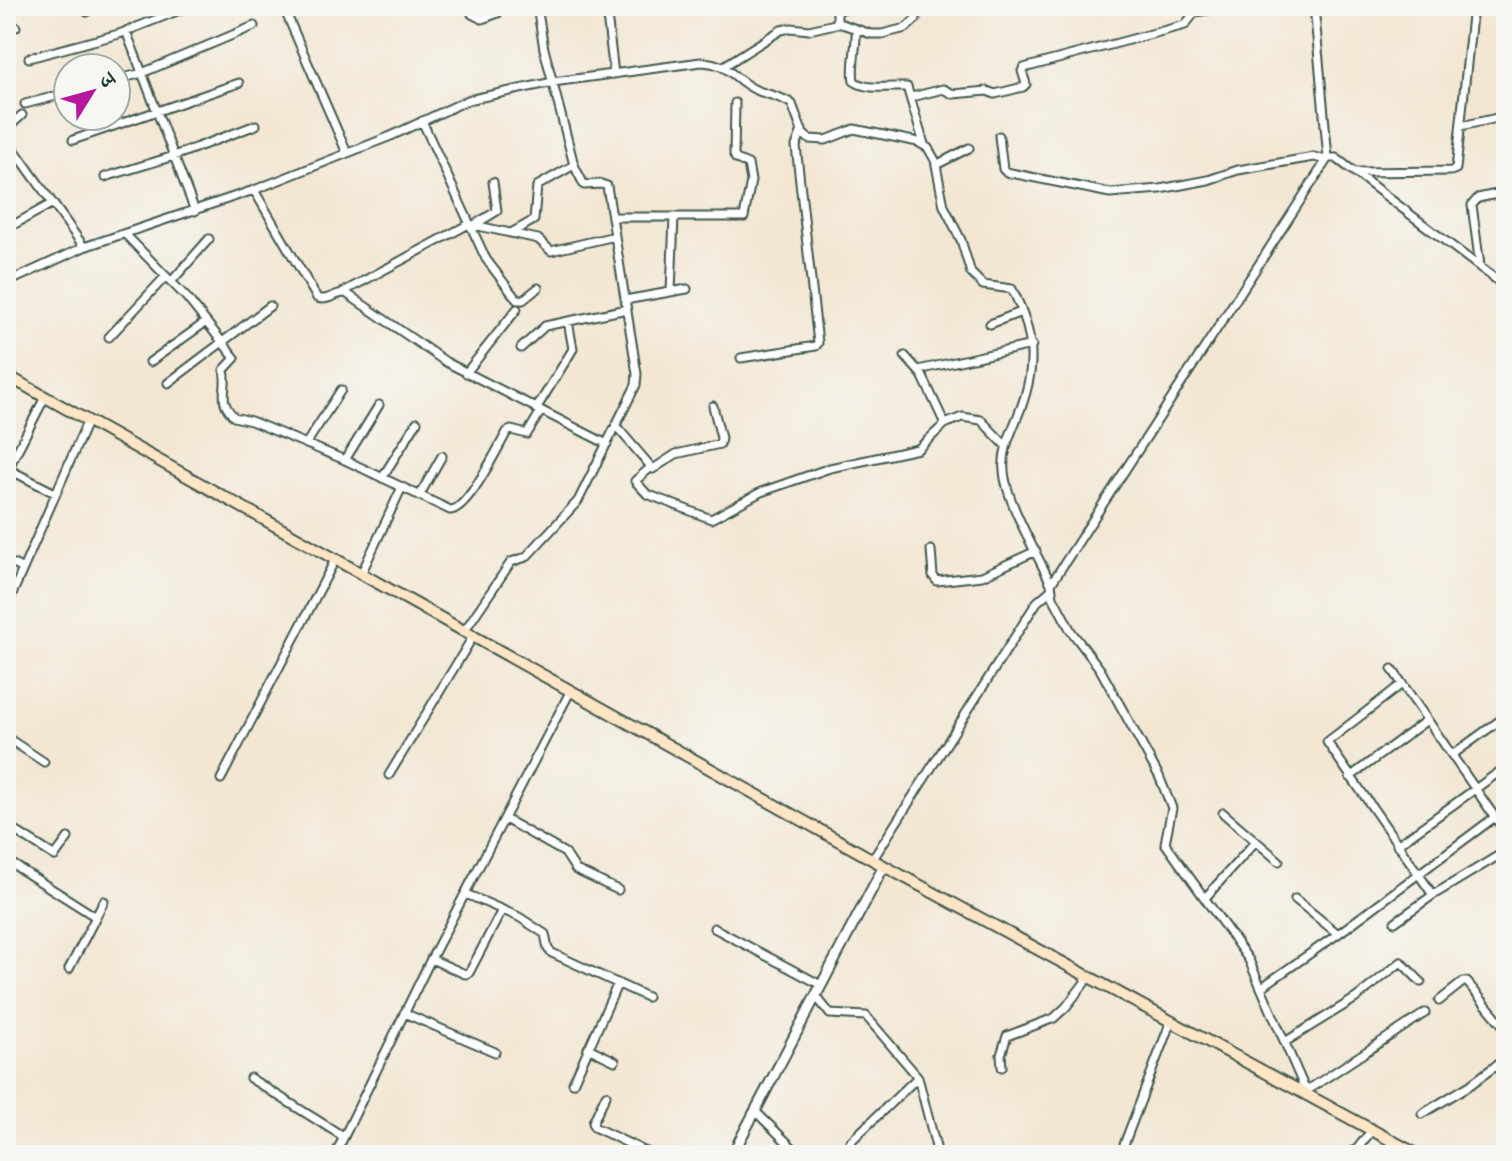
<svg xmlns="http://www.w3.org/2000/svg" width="1512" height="1161" font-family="Vollkorn,'Noto Serif Devanagari',serif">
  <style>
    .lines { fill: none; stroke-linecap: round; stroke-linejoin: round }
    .minor-casing { stroke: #3f564c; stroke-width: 11 }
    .tertiary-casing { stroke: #3f564c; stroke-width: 13 }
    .secondary-casing { stroke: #3f564c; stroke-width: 14 }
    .minor { stroke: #fff; stroke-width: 7 }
    .tertiary { stroke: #fff; stroke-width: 9 }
    .secondary { stroke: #fee5c5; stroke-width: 10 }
  </style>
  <rect width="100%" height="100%" fill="#f6f6f2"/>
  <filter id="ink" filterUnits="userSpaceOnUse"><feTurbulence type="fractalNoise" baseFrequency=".0125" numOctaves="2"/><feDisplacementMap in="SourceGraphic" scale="16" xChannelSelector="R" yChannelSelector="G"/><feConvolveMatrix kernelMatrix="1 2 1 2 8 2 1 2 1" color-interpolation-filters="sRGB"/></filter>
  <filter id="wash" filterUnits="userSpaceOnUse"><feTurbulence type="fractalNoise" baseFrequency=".006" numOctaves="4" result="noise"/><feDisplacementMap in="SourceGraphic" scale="32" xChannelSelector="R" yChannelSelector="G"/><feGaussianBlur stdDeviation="1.8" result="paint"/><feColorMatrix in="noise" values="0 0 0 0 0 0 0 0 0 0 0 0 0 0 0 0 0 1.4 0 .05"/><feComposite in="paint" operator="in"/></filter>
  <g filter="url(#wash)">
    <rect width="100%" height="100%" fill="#f3e7d4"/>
  </g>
  <g filter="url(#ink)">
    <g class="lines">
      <g class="minor-casing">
        <path id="minor" d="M85,6L87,12
          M283,6L347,153
          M468,6L472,14L482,19L498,13L500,6
          M1314,6L1328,158
          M606,7L614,74
          M537,8L618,6
          M837,23V11L850,6
          M856,30C857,48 851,64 854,81C867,91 891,86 907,87L924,144
          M6,31L16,27
          M126,31L195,211
          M29,58L119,34L190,6
          M724,66L781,30L791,28L809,30L839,23L871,34H882L906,28L916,19L913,6
          M116,80L142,73L254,26
          M912,97L943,89L953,94L987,91L995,94L1023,87L1026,84L1022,71L1024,68L1185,25L1195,12L1235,6
          M25,104L68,93
          M422,121L486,259L517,300H523L538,288
          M1461,126L1506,116
          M6,129L22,115
          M999,136L1003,169L1006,172L1110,193L1160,189L1208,180L1238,170L1314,157L1326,160
          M6,138L84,247
          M73,140L239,83
          M936,165L969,148
          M1356,172L1451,171L1456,169L1473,6
          M105,177L174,156L256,125
          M254,190L317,298C329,302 335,292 346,293L446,362L607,444
          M612,217H744L751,181L748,164L736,159L734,155L735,103
          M474,225L497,211L493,182
          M6,229L53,203
          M511,233L534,220L537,186L574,165L544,49L537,6
          M125,234L187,298L235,358L224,370C229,391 216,398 234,417L251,421L345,460L450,510C468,510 497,449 507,432L511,430L527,434L541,411
          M1480,266L1472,205L1478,198L1506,192
          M171,282L209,239
          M6,283L84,247L254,190L391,136L468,100L553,82L701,62C731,63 733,80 756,90C768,95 781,96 792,104L803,134L809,139L826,140L854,129L918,142L928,148L935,160L944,206L961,240L971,273L983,285L1012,289C1036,335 1037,371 1017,418C1010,435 1002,452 1004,471C1006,502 1038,555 1051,584
          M343,292L469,224L538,239L551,251L615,236
          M671,292L674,217
          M625,300L687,289
          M990,324L1021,312
          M109,337L166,276
          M521,348L545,326L627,309
          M905,356L922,375L945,424
          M741,358L816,346L818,343L796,146L802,130
          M150,362L206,322
          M918,370L1032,345
          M466,373L517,309
          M168,383L270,306
          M536,409L573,349L568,321
          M616,426L653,469L676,454L720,444L721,438L713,406
          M306,444L341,390
          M345,460L379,405
          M6,468L55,493
          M650,468L635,481L647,494L711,519L761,492L830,468L918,449L945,424L962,417L981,420L1006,446
          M8,469L45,397
          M382,478L417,422
          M6,486L13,472
          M419,496L442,456
          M931,550L933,576L937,581L982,576L1036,551
          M6,560L23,569
          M362,572L402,487
          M6,608L88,420
          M465,630L511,562L526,557L578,501L636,385L637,374L607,186L601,184L584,185L574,165
          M1392,669L1506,833
          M1402,684L1327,742L1433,895
          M6,737L44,762
          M1452,755L1506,716
          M389,775L474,635
          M1350,777L1427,720
          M221,779L336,558
          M1223,813L1279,861
          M505,819L565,853L576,870L618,890
          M6,825L55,856L68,838
          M1397,845L1506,767
          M873,859L1037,602L1051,590
          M6,860L96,917
          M466,894L519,917L545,934L548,949L552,953L647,997
          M1205,898L1256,841
          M1295,899L1338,934
          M1395,922L1433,895L1506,851
          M714,928L821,985
          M431,959L465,974L469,973L502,910
          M69,969L104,901
          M1262,987L1338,934L1495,817
          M816,996L830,1014L866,1016L918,1077L938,1155
          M1439,1001L1463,982H1467L1506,1029
          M404,1013L495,1052
          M1285,1042L1356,998L1401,962L1421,982
          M588,1048L615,1061
          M1495,1066L1506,1074
          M1002,1067L1001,1055L1007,1036L1054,1018L1066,1007L1089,977
          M250,1078L344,1137
          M573,1083L618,983
          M1306,1091L1425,1013
          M606,1095L593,1122L594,1127L638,1148
          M1308,1096L1249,960L1165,843L1172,808L1159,776L1100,669L1071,631L1053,597L1051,584L1328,158H1336L1506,287
          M755,1111L800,1155
          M1422,1114L1470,1085L1506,1058
          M850,1142L918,1077
          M335,1155L431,959L571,690
          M630,1155L636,1148L654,1155
          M1120,1155L1171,1021
          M1343,1155L1357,1149L1372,1130"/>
      </g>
      <g class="tertiary-casing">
        <path id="tertiary" d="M732,1155L884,866"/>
      </g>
      <g class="secondary-casing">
        <path id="secondary" d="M6,375L884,866L1418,1155"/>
      </g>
      <use href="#minor" class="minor"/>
      <use href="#tertiary" class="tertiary"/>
      <use href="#secondary" class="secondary"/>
    </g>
  </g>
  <rect width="1512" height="1161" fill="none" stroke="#f6f6f2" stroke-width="32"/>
  <g transform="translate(92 92) rotate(53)"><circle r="38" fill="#f6f6f2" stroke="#a0aca6" stroke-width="2"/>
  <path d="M0-6L14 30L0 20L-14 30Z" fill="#b5179e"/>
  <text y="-12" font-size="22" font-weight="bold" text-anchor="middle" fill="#1f3d34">उ</text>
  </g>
</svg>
